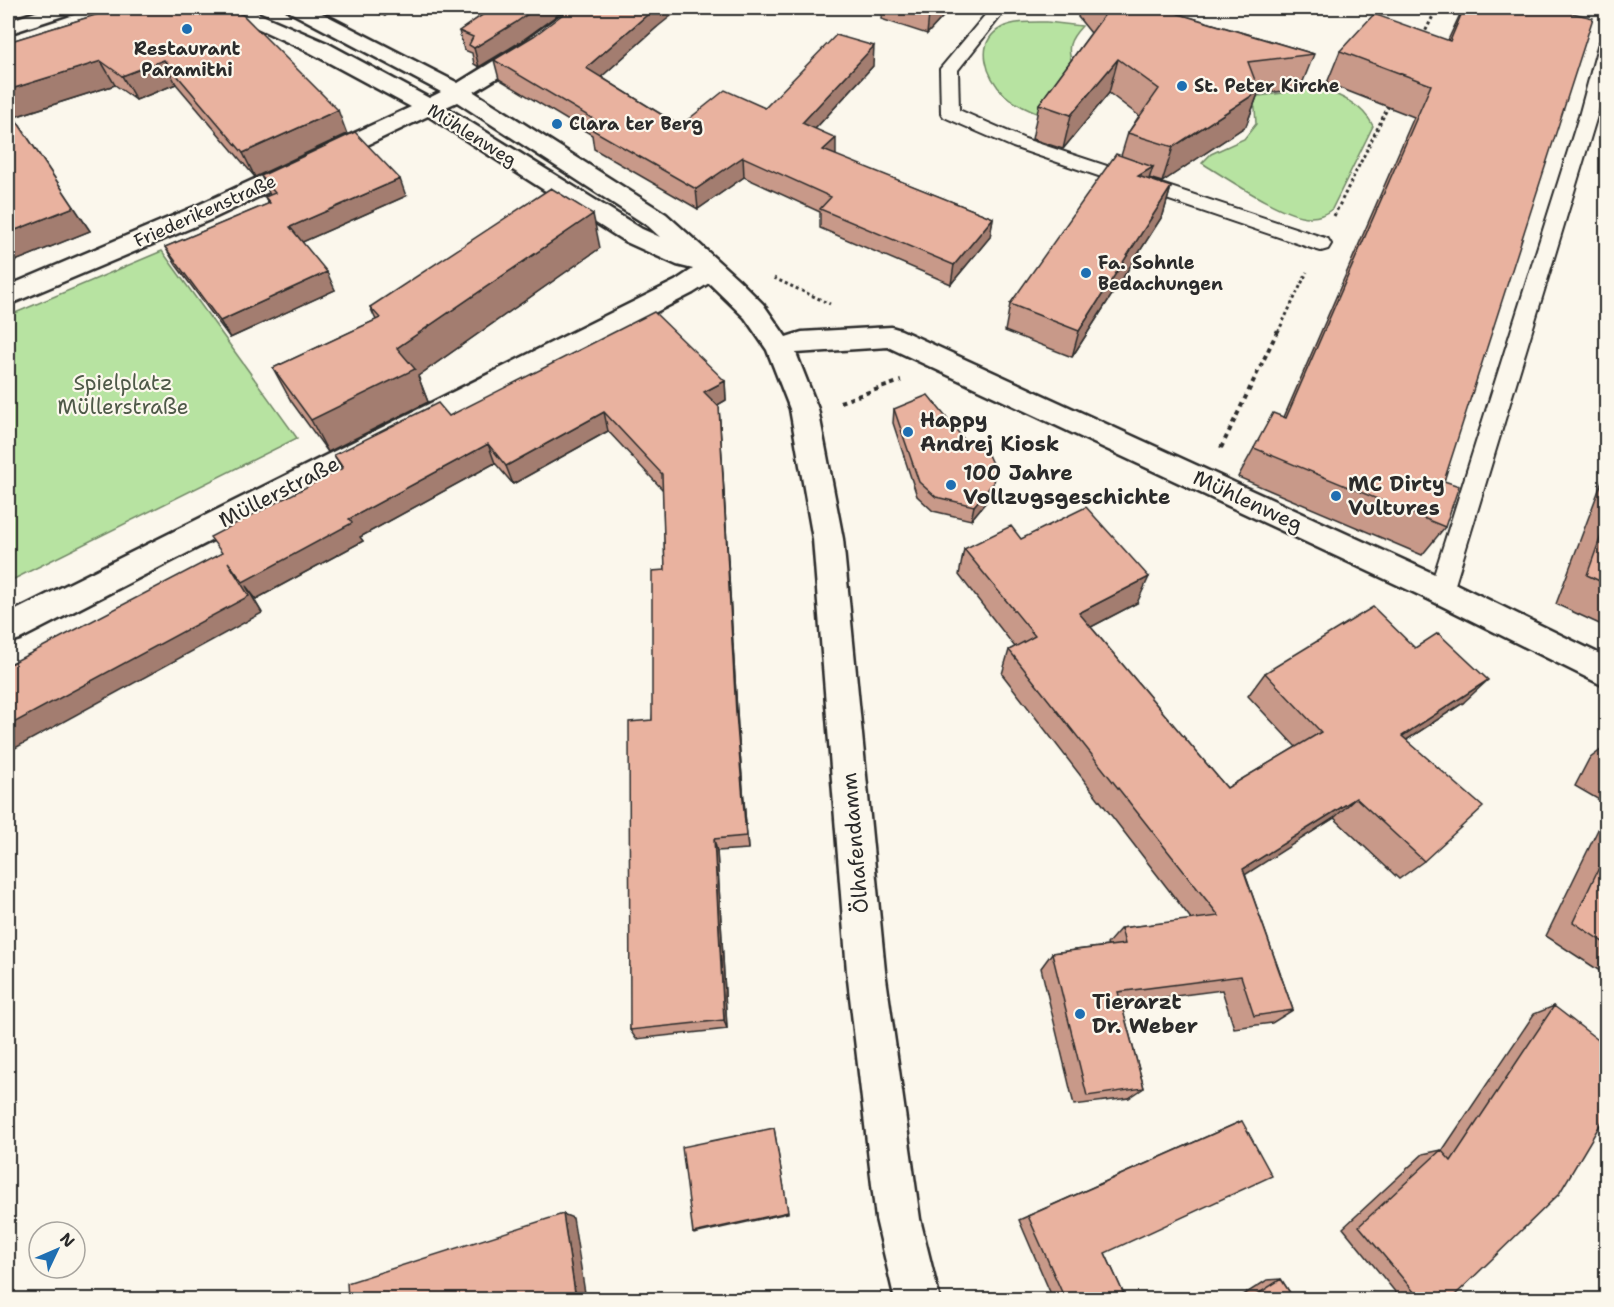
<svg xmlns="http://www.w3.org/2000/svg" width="1614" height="1307" font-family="'Shantell Sans',sans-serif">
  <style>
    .green { fill: #b7e3a1; stroke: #718766; stroke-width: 1.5 }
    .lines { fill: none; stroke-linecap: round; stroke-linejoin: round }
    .service-casing { stroke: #2b2b2b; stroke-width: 4 }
    .minor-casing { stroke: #2b2b2b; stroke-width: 5 }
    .secondary-casing { stroke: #2b2b2b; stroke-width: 5 }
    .path-far1 { stroke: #2b2b2b; stroke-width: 3; stroke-dasharray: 3 3; stroke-linecap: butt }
    .path { stroke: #2b2b2b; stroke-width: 4; stroke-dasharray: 4.5 4.5; stroke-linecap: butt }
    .service { fill: #fbf7ec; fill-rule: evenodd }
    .minor { fill: #fbf7ec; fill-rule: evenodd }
    .secondary { fill: #fbf7ec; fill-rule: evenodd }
    .wall { fill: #c89989; stroke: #2b2b2b; stroke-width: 1.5 }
    .shaded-wall { fill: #a37d6f; stroke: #2b2b2b; stroke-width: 1.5 }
    .building { fill: #e9b29f; stroke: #2b2b2b; stroke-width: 1.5 }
    .poi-dot { fill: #1f6fb2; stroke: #fbf7ec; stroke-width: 2 }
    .labels { text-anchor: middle; stroke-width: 4.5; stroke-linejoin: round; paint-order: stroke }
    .far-poi-label { font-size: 18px; font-weight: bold; fill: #2b2b2b; stroke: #fbf7ec; text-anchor: start }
    .far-street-label { font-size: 18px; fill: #2b2b2b; stroke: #fbf7ec }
    .park-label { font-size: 21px; fill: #4e5948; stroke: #fbf7ec }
    .poi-label { font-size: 21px; font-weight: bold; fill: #2b2b2b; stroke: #fbf7ec; text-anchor: start }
    .street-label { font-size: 21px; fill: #2b2b2b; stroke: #fbf7ec }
  </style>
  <rect width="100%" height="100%" fill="#fbf7ec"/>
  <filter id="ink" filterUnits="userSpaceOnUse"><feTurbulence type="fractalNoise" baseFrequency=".0167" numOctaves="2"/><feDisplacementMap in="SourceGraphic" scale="12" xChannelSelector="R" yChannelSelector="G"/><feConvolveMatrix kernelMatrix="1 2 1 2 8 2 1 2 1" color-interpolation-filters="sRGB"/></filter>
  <g filter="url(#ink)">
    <path class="green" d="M1047,22L1082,26C1069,40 1066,48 1073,66L1041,115C1028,110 1015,104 1005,95C986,77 974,43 1001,28C1013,21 1034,22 1047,22Z
      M1312,85C1335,94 1362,102 1373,126L1332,209C1326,214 1319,217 1311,217C1286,219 1225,177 1202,163L1211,154L1244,139L1256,124L1255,108L1250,97L1283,93Z
      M162,251L297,438L8,582V316Z"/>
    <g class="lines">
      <g class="service-casing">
        <path id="service" d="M991,8H1007L958,70L959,110L1025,139L1328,239L1331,244L1328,249L1321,251L1314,249L1013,147L944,117L941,113L940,69Z
          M1606,41V78L1597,116L1453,591L1450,598L1441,601L1432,598L1429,591L1579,116L1598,46L1600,42Z"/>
      </g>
      <g class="minor-casing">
        <path id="minor" d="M219,8H246L327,43L429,98L441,92L290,12L286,8H312L458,83L521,44L570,8H593L590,12L537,54L474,92L666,214L739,280L763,304L786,337L802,332L891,327L901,330L1452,582L1606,657V687L1430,600L888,347L796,353L818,409L843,539L885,971L920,1219L940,1300H895L876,1219L847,971L813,539L790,409L767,350L745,318L709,283L693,293L20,639L8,643V614L675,281L693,269L677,265L624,241L428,116L212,219L8,305V286L194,207L411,107L311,53L223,12ZM457,102L648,226L660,237L642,229L446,107Z"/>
      </g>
      <g class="secondary-casing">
        <path id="secondary" d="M48,8H79L75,12L8,34V21Z"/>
      </g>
      <path class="path-far1" d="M1423,36L1437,8
        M1334,216L1389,105
        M774,278L830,304
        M1278,332L1307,272"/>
      <path class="path" d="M840,402L901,381
        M1221,448L1278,330"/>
      <use href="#service" class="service"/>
      <use href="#minor" class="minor"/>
      <use href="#secondary" class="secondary"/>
    </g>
    <path class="wall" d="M118,8L347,134L255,177L176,84L136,100L115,85L14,117L90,231L8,264V42Z
      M360,8H396L385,16Z
      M462,8H567L520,42L479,67L474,64L472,53L464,50L459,31L482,15Z
      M882,8H951L927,34L881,19Z
      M1080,8H1168L1179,14L1314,54L1300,89L1258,94L1246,126L1162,182L1149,178V180L1171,187L1163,215L1072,357L1005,331L1010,304L1121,156L1128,133L1139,116L1109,93L1063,149L1032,139L1039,104L1091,33L1078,17Z
      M1463,8H1552L1444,481L1445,527L1422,555L1238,477L1254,448L1284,417L1414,117L1327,83L1340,51L1448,40Z
      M656,28L601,77L680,126L765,108L873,66L815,129L836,156L993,218L990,237L951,284L820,228V212L744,177L698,209L594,149L592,135L499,79L494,60L534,36Z
      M261,176L406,196L302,242L335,290L230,338L176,265L165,247L268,204L265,197L270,195Z
      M600,248L418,376L428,402L328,452L291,401L273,368L376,320L370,307Z
      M725,381L726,400L717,405L719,407L720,426L738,729L748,849L717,851L727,1029L636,1039L630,1030L652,720L665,570L663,490L608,431L513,484L495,463L360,537L363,541L256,599L246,586L262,613L222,553L342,469L334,455L449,416Z
      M1606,383V395L1602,393Z
      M894,409L990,497L971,520L933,511L917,496L893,423Z
      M1606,471V627L1556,604Z
      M1021,539L1137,603L1091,627L1227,788L1296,747L1248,696L1265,673L1463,703L1406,740L1424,861L1399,879L1334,818L1245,874L1293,1010L1272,1023L1234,1028L1222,990L1121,1003L1144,1088L1129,1098L1074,1105L1041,968L1052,953L1108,946L1107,944L1121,928L1192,920L1002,674L1009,650L1015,647L959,575L964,549Z
      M1606,746V804L1575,786L1589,759Z
      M1606,813V975L1546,936Z
      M1554,1006L1451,1299H1401L1343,1228L1423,1154L1441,1150L1442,1151L1534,1014Z
      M1242,1121L1105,1253L1126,1299H1053L1019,1220Z
      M774,1128L788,1213L694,1234L693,1233Z
      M1281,1279L1294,1299H1237L1267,1280Z"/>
    <path class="shaded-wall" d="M382,8H396L385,16Z
      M536,8H567L520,42L479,67L474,48Z
      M655,8H681L656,28L590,87L586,68Z
      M936,8H951L927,34L929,15Z
      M874,46L873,66L802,143V123Z
      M1118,59L1109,93L1063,149L1071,115Z
      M164,60L176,84L136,100L122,76Z
      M101,61L115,85L14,117L8,108V90Z
      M1259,91L1246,126L1162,182L1173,147Z
      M338,110L347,134L255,177L243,153Z
      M836,138V158L823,150Z
      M743,157L744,177L698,209L696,189Z
      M1153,167L1144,194L1138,176Z
      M400,179L406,196L298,244L290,227Z
      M1171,187L1163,215L1072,357L1079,331Z
      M74,207L90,231L8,264V233Z
      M593,214L600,248L418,376L428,402L328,452L311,420L397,348Z
      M993,218L990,237L951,284L954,265Z
      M327,272L335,290L230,338L220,321Z
      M725,381L726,400L706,412L704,392Z
      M719,407L720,426L738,729L748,849L736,713Z
      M604,412L608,431L513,484L506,466Z
      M488,444L495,463L360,537L363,541L256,599L246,586L262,613L8,752V726L228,562L349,519Z
      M993,483L990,497L971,520L974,506Z
      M1149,577L1137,603L1070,638L1079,613Z
      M1488,680L1463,703L1379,758L1402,736Z
      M1356,798L1334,818L1226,887L1243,869Z
      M714,839L717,851L727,1029L724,1020Z
      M563,1214L573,1218L586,1299H576Z"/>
    <path class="building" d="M118,8H226L243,15L338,110L243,153L164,60L122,76L101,61L8,90V42Z
      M493,8H536L515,23L474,48L469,45L473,37L459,31Z
      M571,8H655L586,68L680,126L725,90L765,108L836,35L874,46L802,123L836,138L823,150L993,218L954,265L820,209L831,197L743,157L696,189L591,129L600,123L494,60L534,36Z
      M905,8H936L929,15Z
      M1106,8H1168L1179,14L1314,54L1248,62L1259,91L1173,147L1128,133L1159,89L1118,59L1071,115L1039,104L1108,10Z
      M1464,8H1552L1593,18L1444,481L1459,486L1445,527L1254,448L1273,413L1286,418L1431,85L1340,51L1374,14L1450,41Z
      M8,108L74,207L8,233Z
      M355,132L400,179L290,227L327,272L220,321L165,247L270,203L265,197L275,193L261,176Z
      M1116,154L1153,167L1138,176L1171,187L1079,331L1010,304Z
      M551,188L593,214L397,348L415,369L311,420L273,368L380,318L370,307Z
      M654,312L725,381L704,392L719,407L736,713L746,836L714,839L724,1020L630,1030L629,722L652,720V571L665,570L662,474L604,412L506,466L488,444L349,519L352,523L243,582L228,562L249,596L8,726V665L222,553L210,537L343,468L334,455L438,403L449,416Z
      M928,395L966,442L982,449L988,455L995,470L993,483L974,506L936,497L919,482L894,409Z
      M1086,507L1149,577L1079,613L1227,788L1321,732L1265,673L1373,607L1415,648L1438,633L1488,680L1402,736L1483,807L1424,861L1356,798L1243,869L1293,1010L1254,1016L1241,976L1118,992L1144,1088L1087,1096L1052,953L1125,944L1121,928L1219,916L1009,650L1035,636L964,549L1011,526L1021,539Z
      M1606,522V584L1587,575Z
      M1606,757V772L1601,768Z
      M1606,853V944L1573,922Z
      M1554,1006L1606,1046V1115L1559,1194L1451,1299H1420L1359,1226L1441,1150L1451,1161Z
      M1242,1121L1272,1176L1105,1253L1126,1299H1065L1028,1216Z
      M774,1128L788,1212L693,1233L682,1147Z
      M563,1214L576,1299H348L347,1283Z
      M1281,1279L1294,1299H1250Z"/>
  </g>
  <g class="poi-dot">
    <circle cx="187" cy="29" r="6"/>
    <circle cx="1182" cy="86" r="6"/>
    <circle cx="557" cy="124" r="6"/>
    <circle cx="1086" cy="273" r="6"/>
    <circle cx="908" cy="432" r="6"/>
    <circle cx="951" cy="485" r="6"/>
    <circle cx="1336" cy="496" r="6"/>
    <circle cx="1080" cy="1014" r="6"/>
  </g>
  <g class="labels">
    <g class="far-poi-label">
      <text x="187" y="55" text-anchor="middle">Restaurant<tspan x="187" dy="21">Paramithi</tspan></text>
      <text x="1194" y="92">St. Peter Kirche</text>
      <text x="569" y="130">Clara ter Berg</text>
      <text x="1098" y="269">Fa. Sohnle<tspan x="1098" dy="21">Bedachungen</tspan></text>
    </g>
    <g class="far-street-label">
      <text transform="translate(472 135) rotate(32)" y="6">Mühlenweg</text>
      <text transform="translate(205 211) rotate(-24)" y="6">Friederikenstraße</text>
    </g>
    <g class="park-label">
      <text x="123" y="390">Spielplatz<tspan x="123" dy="24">Müllerstraße</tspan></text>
    </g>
    <g class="poi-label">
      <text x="920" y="427">Happy<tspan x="920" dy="24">Andrej Kiosk</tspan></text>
      <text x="963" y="480">100 Jahre<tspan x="963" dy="24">Vollzugsgeschichte</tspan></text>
      <text x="1348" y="491">MC Dirty<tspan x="1348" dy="24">Vultures</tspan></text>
      <text x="1092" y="1009">Tierarzt<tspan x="1092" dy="24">Dr. Weber</tspan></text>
    </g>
    <g class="street-label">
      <text transform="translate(279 492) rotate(-27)" y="7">Müllerstraße</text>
      <text transform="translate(1248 501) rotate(25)" y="7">Mühlenweg</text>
      <text transform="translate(855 843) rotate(-95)" y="7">Ölhafendamm</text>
    </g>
  </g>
  <rect width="1614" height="1307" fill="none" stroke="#fbf7ec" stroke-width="30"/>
  <rect x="15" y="15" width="1584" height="1277" fill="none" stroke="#2b2b2b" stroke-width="2" filter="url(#ink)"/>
  <g transform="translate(57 1250) rotate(46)"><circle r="28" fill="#fbf7ec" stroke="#a8a59f" stroke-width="1.5"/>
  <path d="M0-4.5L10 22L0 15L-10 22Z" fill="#1f6fb2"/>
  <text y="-9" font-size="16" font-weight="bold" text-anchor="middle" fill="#2b2b2b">N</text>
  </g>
</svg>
